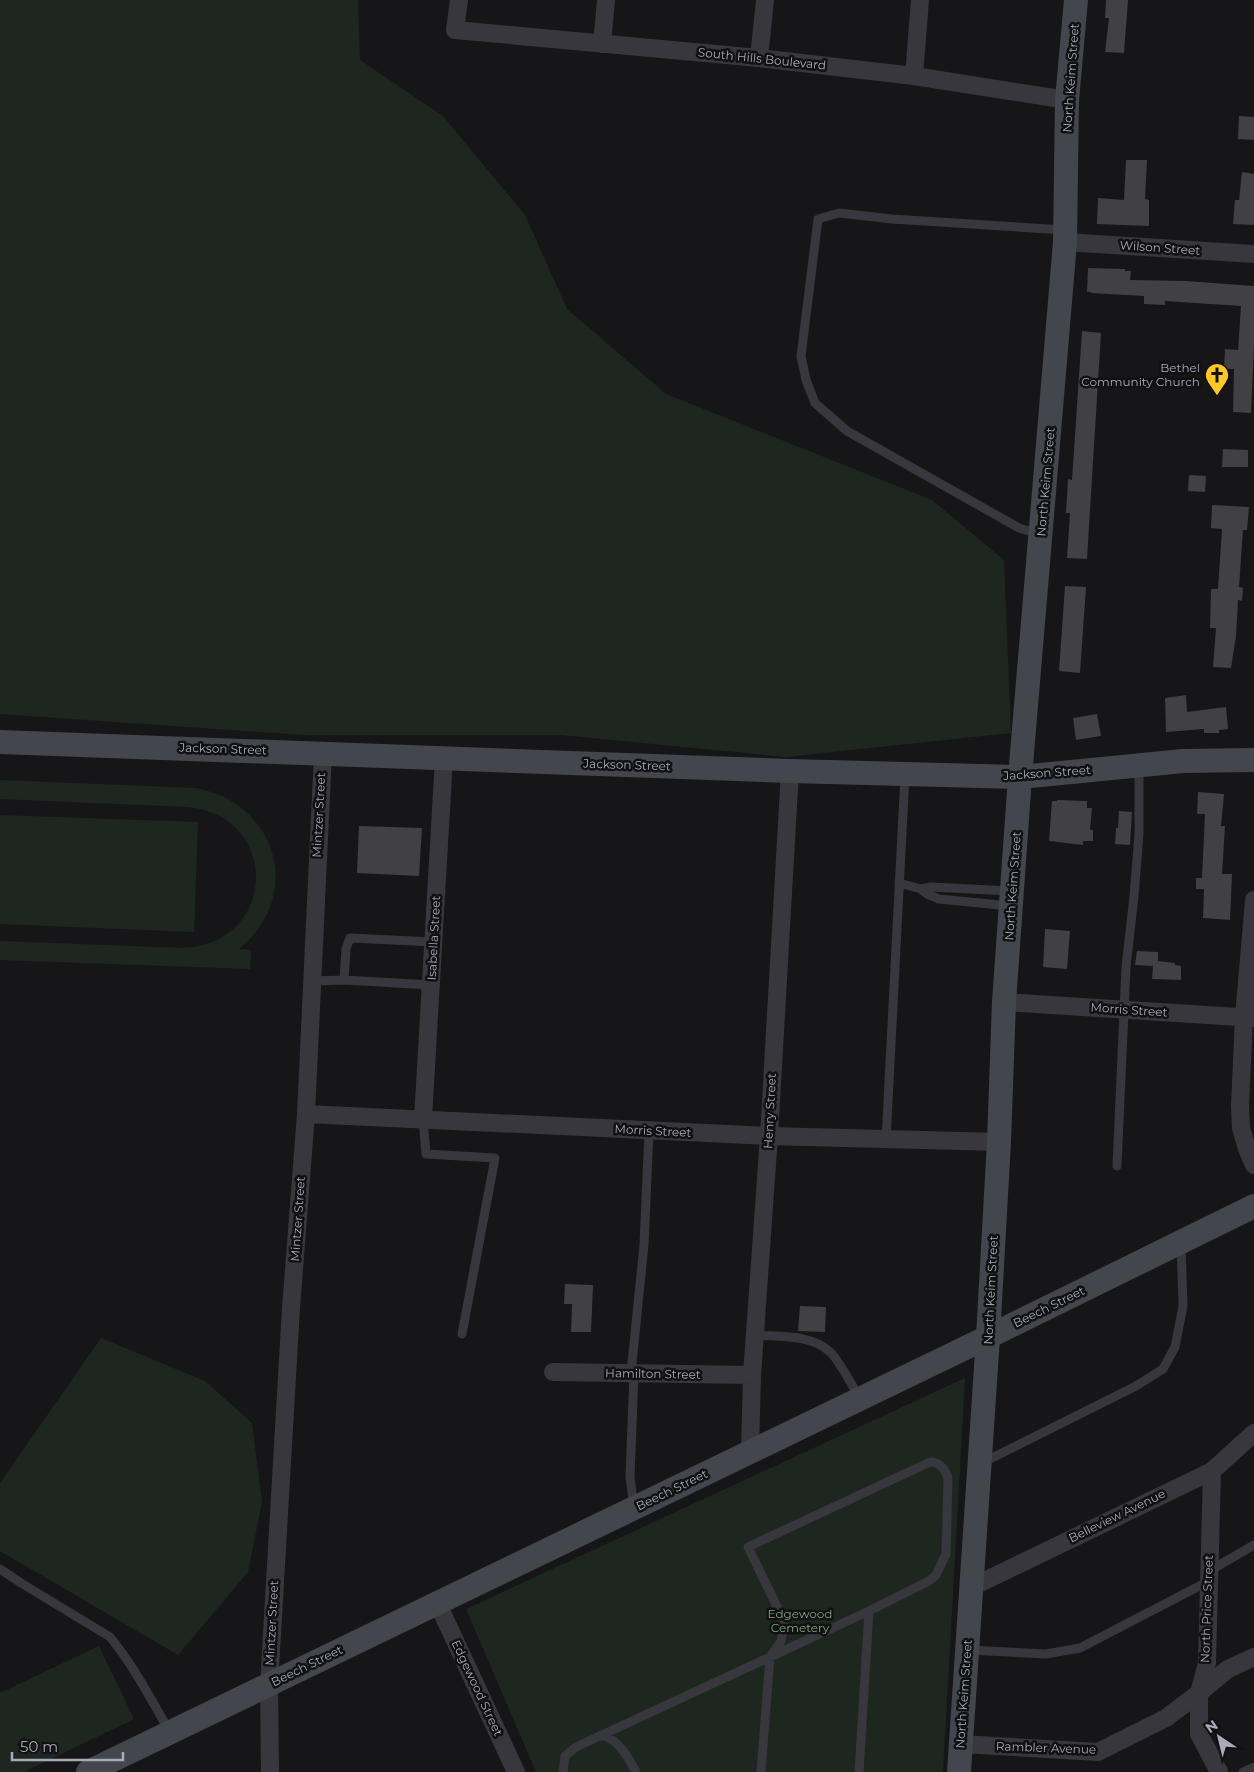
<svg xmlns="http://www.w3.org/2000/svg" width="1254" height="1772" font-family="Montserrat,sans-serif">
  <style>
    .green { fill: #1e271f }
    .building { fill: #404045 }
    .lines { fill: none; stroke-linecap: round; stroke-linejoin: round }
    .lane { stroke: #37373d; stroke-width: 9 }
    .street { stroke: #37373d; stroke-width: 18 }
    .secondary { stroke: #44464e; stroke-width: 24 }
    .labels { text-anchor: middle; stroke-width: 5; stroke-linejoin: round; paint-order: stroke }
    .street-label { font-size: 12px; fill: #a7abb9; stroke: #111113 }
    .poi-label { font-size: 12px; fill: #a7abb9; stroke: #111113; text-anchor: end }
    .park-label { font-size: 12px; fill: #7da682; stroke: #111113 }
  </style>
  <rect width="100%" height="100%" fill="#161618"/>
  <path class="green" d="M0,0H358L360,60L443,116L525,215L567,309L666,394L932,500L1004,560L1011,733L786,757L561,735H304L0,714Z
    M0,780L196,788C278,803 304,896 239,949L251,950L250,969L0,960V941L183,948C279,944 280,814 187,807L0,799Z
    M0,815L198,822L194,932L0,924Z
    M101,1338L205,1381L252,1423L262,1502L248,1572L178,1655L0,1551V1483Z
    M965,1378L943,1772H536L466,1609Z
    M99,1646L134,1719L24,1772H0V1693Z"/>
  <path class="building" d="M1106,0H1128L1124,53L1105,52L1109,18H1105Z
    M1239,116L1254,117V140L1238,139Z
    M1126,160H1147L1145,199L1149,200V226L1097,224L1098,198L1124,200Z
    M1242,172L1254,174V225L1233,224L1235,200H1239Z
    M1088,268L1125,269V271H1131L1130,280L1186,281L1254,286V345L1251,413L1233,412L1234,369H1224L1225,349L1238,350L1241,306L1165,301V305L1144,304V296L1091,293V292H1087Z
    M1082,331L1101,333L1087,559L1067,558L1070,513H1066L1068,479L1072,480Z
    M1223,449L1248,450V467H1222Z
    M1189,475L1206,476L1205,492L1188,491Z
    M1212,505L1249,507L1247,530H1243L1239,587L1243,588L1242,601L1238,600L1236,636L1231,668L1213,667L1216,628H1210L1211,589H1218L1222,529L1211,528Z
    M1065,586L1086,587L1080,673L1059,671Z
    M1186,695L1187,712L1226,707L1228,729L1219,730V733H1204V729L1166,732L1165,698Z
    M1097,714L1101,736L1076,740L1073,718Z
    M1198,792L1224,794L1221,826H1225L1222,874H1232L1230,920L1203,918L1204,889H1196V878H1202L1205,814H1197Z
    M1057,800L1087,801V808H1092L1090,830H1093V841H1083V845L1049,841L1052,801H1057Z
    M1119,811L1132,812L1130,845L1115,844L1116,828H1118Z
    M359,826L422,828L419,876L357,873Z
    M1045,929L1070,931L1067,969L1043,967Z
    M1137,951L1158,952V961L1175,963V965L1181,966V980L1152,979L1153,966L1135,965Z
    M565,1284L593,1285L591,1332H571L572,1304H564Z
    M800,1306L826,1307L825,1332L798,1331Z"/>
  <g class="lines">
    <path class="lane" d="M1039,534L1019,528L847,431L815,403L806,380L801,356L818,219L839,213L892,219L1065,230
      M899,883L921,889L931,887L1011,891
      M921,889L927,894L939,899L1010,906
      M312,981L344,980
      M431,985L344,980L346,949L350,938L434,942
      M423,1119L426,1154L495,1158L462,1334
      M886,1140L905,775
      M1117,1166L1126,967L1134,896L1139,834V767
      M755,1335C779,1337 812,1334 830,1352C839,1360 853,1387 860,1399
      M631,1373L644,1245L649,1131
      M982,1463L1136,1386L1163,1369L1175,1347L1183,1306L1181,1244
      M634,1508L630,1477L634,1373
      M0,1569L21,1583L110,1637C134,1666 151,1700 170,1732
      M1209,1571L1254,1545
      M968,1650L1046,1654L1080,1648L1209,1581
      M602,1735C619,1740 628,1757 636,1772
      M563,1772L565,1756L576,1747L869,1611
      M761,1772L770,1657L781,1641L785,1623L748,1547L930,1462C940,1462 945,1469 948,1478L946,1554L936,1575L929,1581L869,1611L859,1772
      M1243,1772L1254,1767"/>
    <path class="street" d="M459,0L455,30L759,58L914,76L1067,100
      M602,44L606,0
      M759,58L765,0
      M914,76L920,0
      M1065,242L1254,254
      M1254,900L1244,1017L1240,1106L1241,1128L1247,1149L1254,1165
      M1004,1002L1254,1018
      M306,1114L769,1136L999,1142
      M423,1119L444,758
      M553,1372L752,1375
      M750,1451L752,1375L769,1136L790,771
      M1212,1471L1207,1663L1199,1693V1734L1219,1772
      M972,1587L1212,1471L1254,1433
      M438,1604L516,1772
      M961,1744L1098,1752L1166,1718L1199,1693L1228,1669L1254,1657
      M270,1772L269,1685L291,1308L306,1114L323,753"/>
    <path class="secondary" d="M0,742L790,771L1020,777L1183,761L1254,760
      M88,1772L988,1337L1254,1206
      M959,1772L988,1337L999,1142L1004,1002L1020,777L1065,242L1067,100L1076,0"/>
  </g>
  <defs>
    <g id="church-pin" transform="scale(1.25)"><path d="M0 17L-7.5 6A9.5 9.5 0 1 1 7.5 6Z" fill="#ffc827" stroke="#111113"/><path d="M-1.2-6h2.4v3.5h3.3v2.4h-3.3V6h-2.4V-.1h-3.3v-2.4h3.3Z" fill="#111"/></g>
  </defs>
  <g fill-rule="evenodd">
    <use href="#church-pin" x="1217" y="375"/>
  </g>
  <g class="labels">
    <g class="street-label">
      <text transform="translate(762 59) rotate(6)" y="4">South Hills Boulevard</text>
      <text transform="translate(1071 78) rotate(-86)" y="4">North Keim Street</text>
      <text transform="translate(1160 248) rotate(4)" y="4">Wilson Street</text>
      <text transform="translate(1046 482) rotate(-85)" y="4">North Keim Street</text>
      <text transform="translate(223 749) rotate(2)" y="4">Jackson Street</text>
      <text transform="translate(627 765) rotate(2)" y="4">Jackson Street</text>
      <text transform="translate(1047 773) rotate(-4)" y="4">Jackson Street</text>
      <text transform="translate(319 815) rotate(-87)" y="4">Mintzer Street</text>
      <text transform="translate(1013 886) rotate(-86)" y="4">North Keim Street</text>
      <text transform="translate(434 938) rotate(-87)" y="4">Isabella Street</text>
      <text transform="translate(1129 1010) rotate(4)" y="4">Morris Street</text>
      <text transform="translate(770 1111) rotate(-87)" y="4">Henry Street</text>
      <text transform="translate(653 1131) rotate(3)" y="4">Morris Street</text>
      <text transform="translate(298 1219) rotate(-86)" y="4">Mintzer Street</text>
      <text transform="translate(991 1290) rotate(-87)" y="4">North Keim Street</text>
      <text transform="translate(1049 1307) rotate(-26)" y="4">Beech Street</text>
      <text transform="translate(653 1374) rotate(1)" y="4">Hamilton Street</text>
      <text transform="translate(672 1490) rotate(-26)" y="4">Beech Street</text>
      <text transform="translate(1117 1516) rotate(-26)" y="4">Belleview Avenue</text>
      <text transform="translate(1207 1609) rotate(-88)" y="4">North Price Street</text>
      <text transform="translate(272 1623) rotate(-87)" y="4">Mintzer Street</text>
      <text transform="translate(307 1666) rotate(-26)" y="4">Beech Street</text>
      <text transform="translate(477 1688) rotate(65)" y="4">Edgewood Street</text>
      <text transform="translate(964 1694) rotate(-86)" y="4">North Keim Street</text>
      <text transform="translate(1046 1748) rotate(2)" y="4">Rambler Avenue</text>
    </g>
    <g class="poi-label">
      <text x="1200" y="372">Bethel<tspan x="1200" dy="14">Community Church</tspan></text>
    </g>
    <g class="park-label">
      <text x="800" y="1618">Edgewood<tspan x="800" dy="14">Cemetery</tspan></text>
    </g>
  </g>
  <g transform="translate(1219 1737) rotate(325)" stroke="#111113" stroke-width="4" paint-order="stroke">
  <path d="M0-4L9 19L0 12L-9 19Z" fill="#a7abb9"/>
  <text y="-8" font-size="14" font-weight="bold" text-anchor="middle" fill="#a7abb9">N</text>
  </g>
  <path d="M12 1752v8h111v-8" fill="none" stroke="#a7abb9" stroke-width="2.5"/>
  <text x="20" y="1752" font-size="15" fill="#a7abb9" stroke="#111113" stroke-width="4" paint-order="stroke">50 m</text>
</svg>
